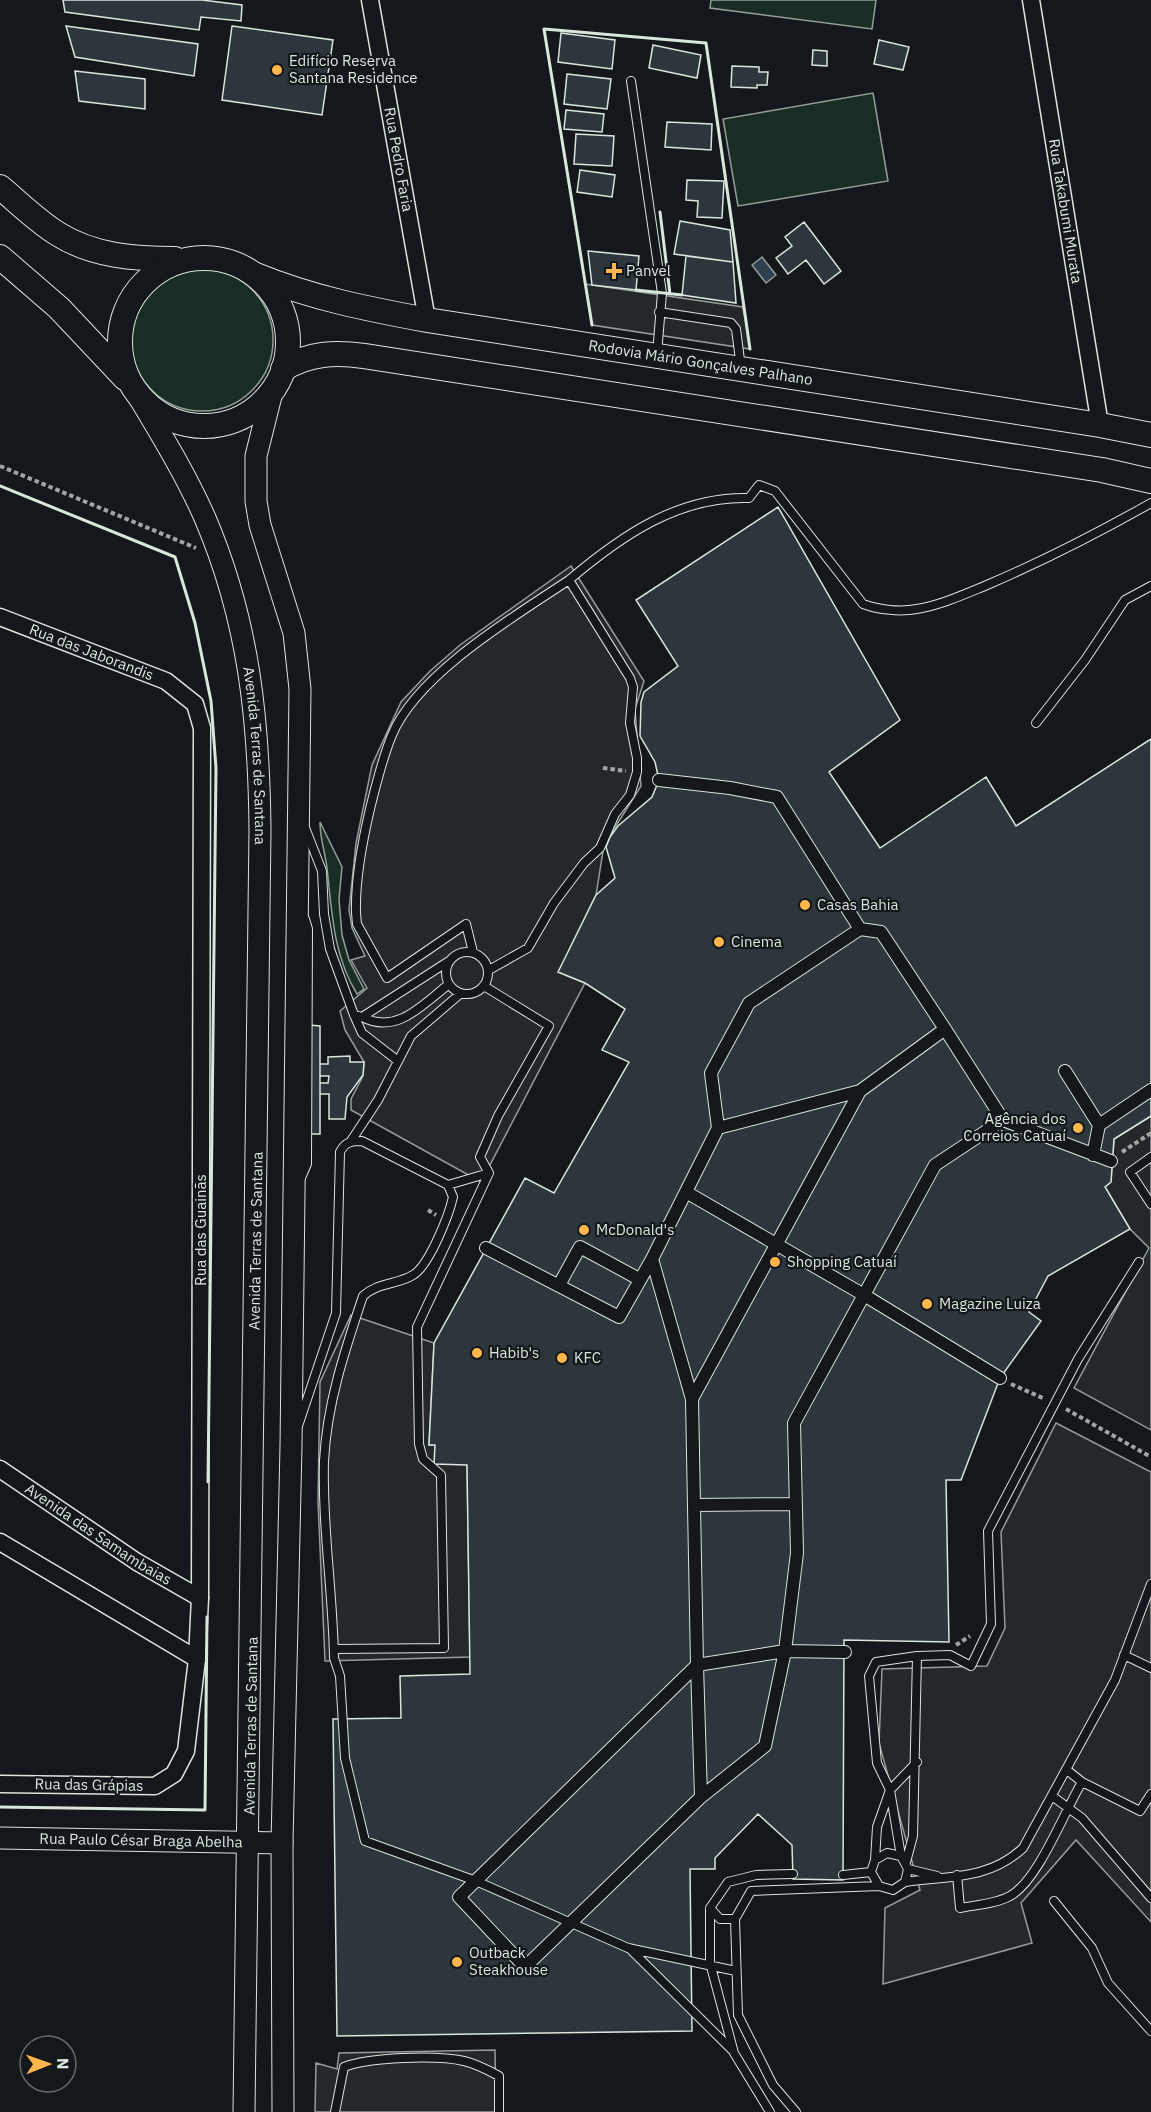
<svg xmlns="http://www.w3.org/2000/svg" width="1151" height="2112" font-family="'IBM Plex Sans',sans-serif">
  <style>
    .green { fill: #1a2d24; stroke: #939e99; stroke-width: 1.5 }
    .parking { fill: #24282b; stroke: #939e99; stroke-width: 1.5 }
    .water { fill: #2f3f4d; stroke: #939e99; stroke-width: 1.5 }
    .building { fill: #2c363c; stroke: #d8e6dc; stroke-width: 1.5 }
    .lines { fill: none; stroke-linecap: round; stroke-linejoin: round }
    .service-casing { stroke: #d8e6dc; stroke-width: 10 }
    .pedestrian-casing { stroke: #d8e6dc; stroke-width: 14 }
    .minor-casing { stroke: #d8e6dc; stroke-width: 19 }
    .tertiary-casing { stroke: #d8e6dc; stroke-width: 23 }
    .secondary-casing { stroke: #d8e6dc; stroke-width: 26 }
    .path { stroke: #9da8a2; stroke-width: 4; stroke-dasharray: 4.5 3; stroke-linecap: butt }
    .service { stroke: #14181c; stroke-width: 8 }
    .pedestrian { stroke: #14181c; stroke-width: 12 }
    .minor { stroke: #14181c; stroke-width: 16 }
    .tertiary { stroke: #14181c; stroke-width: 21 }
    .secondary { stroke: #14181c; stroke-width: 24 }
    .wall { stroke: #d8e6dc; stroke-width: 3 }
    .poi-dot { fill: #ffb74d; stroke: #14181c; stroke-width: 2 }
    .labels { text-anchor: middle; stroke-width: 4.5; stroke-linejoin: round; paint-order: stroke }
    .poi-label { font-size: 15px; fill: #d8e6dc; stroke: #14181c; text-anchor: start }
    .street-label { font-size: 15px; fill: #d8e6dc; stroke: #14181c }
  </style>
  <rect width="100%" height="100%" fill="#14181c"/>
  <path class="green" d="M711,0H876L872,29L710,8Z
    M873,93L888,181L738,206L723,119Z
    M131 340a71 71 0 1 1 142 0a71 71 0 1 1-142 0Z
    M320,822L342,867L339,899L342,935L349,960L364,989L357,994C333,955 332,912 327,868C325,851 320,840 320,822Z"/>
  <path class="parking" d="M585,284L743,307L750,349L592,325Z
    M571,566L644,681L635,709L641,786L604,845L596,895L559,972L585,983L481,1182L351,1110V1099L363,1076L364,1062L345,1030L340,1011L367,988L351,960L365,956L352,928L349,910L356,843L372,765L401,702L430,671L460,645Z
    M1151,1116V1430L1074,1388L1149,1248L1130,1229L1105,1187L1111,1182L1114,1139Z
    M351,1315L434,1343L429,1445H435L467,1465L470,1657L325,1661L318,1502L320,1382Z
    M1056,1423L1151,1472V1922L1076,1840L1021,1903L1032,1943L883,1984L885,1908L920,1890L879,1743L882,1669L987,1666L1005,1628L1001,1532Z
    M495,2050L496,2112H315L316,2063L337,2069L339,2053Z"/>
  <path class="water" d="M762,257L776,275L766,283L752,265Z"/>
  <path class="building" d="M63,0H202L242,5L241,21L201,17L199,30L65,12Z
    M66,26L198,44L194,76L75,57Z
    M232,26L333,40L322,115L222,100Z
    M561,33L615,40L612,69L558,62Z
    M879,40L909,47L903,70L874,64Z
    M653,45L701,55L697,78L649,68Z
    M813,50L827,51V66L812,65Z
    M732,66L759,67V72H768L767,85H757V88L731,87Z
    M75,71L145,79V109L79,101Z
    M567,74L611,79L607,109L564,104Z
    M566,110L604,114L602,132L564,129Z
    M667,122L712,124L711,150L665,147Z
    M576,134L614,136L612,166L574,164Z
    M580,170L615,175L612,197L577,192Z
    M687,180L724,181L722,218L697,217L698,201L686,200Z
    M680,221L730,230L733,262L674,254Z
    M804,222L841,271L824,284L806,260L788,274L776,258L792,246L785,237Z
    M588,251L639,256L636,290L592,285Z
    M686,256L733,262L736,303L682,295Z
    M778,507L900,720L829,772L880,848L986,777L1016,826L1151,739V1116L1114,1139L1111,1182L1105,1187L1130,1229L1048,1276L1029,1312L1041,1321L1000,1378L961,1480H946L949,1642L844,1640L843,1880L793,1879L792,1845L758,1814L715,1858V1869H690L692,2031L337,2036L333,1719L401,1718L400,1676L470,1674L467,1465L434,1464L435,1445H429L434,1343L525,1178L554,1193L629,1062L602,1050L625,1009L585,983L558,972L596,895L615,878L606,847L610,837L618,826L652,797L659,780L655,762L640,736L641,702L644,692L678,666L636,600Z
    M309,1025L320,1026V1134H310Z
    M350,1056V1062H364L363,1075L347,1097L345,1119H329V1094H320V1083H328L329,1076H320V1064H328V1057Z"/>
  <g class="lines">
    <g class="service-casing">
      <path id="service" d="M631,81L662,293L657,354
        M659,312L731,323L736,329L741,368
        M569,580C621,536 678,496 749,498L759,485L775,491L863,604C879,610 900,612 917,609C941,605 965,594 987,585C1043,561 1098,533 1151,503
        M1036,723L1085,660L1125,600L1151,586
        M304,825L322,871L324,914L330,949L354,1015L362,1033L398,1061
        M446 973a21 21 0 1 1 42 0a21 21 0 1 1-42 0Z
        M473,952L466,924L387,978L357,924L356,913C355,879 362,843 370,809C376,785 382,759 392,735C417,674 515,616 569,580L630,678L633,687L630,723L637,758V772L630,795L615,814L600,848L584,863L554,903L528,948L489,970
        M354,1015L362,1017L449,961
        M362,1017C397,1035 422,1005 449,984
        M351,1141L378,1100L411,1036L460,994
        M1151,1157L1130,1172L1151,1204
        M301,1178L307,1164L308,929L305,919
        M448,1185L489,1173
        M298,1426L336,1313L340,1152C345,1142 351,1141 362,1141L448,1185L453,1197C449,1215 429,1266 413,1275C397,1285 378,1282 363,1296C345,1350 327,1403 324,1461C322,1527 333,1592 334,1658L340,1676L345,1758L365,1841L476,1881L628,1948L736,1971
        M334,1649L444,1648L441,1475L423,1459L419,1444L417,1327L489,1173L480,1157L498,1116L549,1026L484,986
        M1124,1655L1151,1668
        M1067,1770L1082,1782L1140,1811L1151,1794
        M1052,1796L1082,1818L1151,1898
        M901,1856L890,1790L877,1763L869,1676L876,1662L917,1656L950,1655L971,1666L991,1624L988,1531L1078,1359L1139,1262
        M875,1860L877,1827L890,1790L917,1762
        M906,1862L913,1836L917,1656
        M908,1869L905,1882L893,1890L879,1886L871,1872L875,1860L887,1853L901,1856L908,1869L937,1876
        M843,1875L871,1872
        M957,1875L960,1908C975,1905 996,1904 1010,1896C1038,1881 1064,1812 1082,1782
        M905,1882C948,1876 989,1880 1023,1848L1115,1680L1151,1584
        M1054,1901L1092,1948L1108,1983L1151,2031
        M710,1908L720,1919H735
        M629,1948L733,2051
        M335,2112L344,2067C369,2057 437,2055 464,2061C477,2064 488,2070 499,2076V2112
        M770,2112L734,2053L710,1963V1908L728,1882L756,1875L793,1874
        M796,2112L773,2085L738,2015L735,1919L751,1891L879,1886"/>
    </g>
    <g class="pedestrian-casing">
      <path id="pedestrian" d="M659,780L730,788L777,797L860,929L881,932L945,1029
        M1065,1071L1099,1125
        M1003,1120L1111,1161
        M718,1128L711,1073L749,1003L860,929
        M1093,1155L1099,1125L1151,1090
        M686,1192L864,1295L1000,1378
        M486,1248L619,1317L652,1259
        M559,1285L580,1247L639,1279
        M692,1399L860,1091L945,1029L1003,1120L935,1165L794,1423L797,1553L785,1651L765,1746L701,1797L525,1967L459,1897L697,1665L692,1399L652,1259L718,1128L860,1091
        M694,1505L796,1504
        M701,1797L697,1665L785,1651L845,1652"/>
    </g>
    <g class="minor-casing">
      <g id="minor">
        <path id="s1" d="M370,0L427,320"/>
        <path id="s2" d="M1031,0L1100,425"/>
        <path id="s3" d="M0,617L166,681L195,704L202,728L200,1598L197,1659L186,1751L174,1774L155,1786L0,1784"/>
        <path id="s4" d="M0,1469L137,1562L200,1598"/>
        <path d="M0,1542L197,1659"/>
      </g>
    </g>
    <g class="tertiary-casing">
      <g id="tertiary">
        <path d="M272,392L256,456V501L260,525L294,633L300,689L291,1446L282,1843L283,2112"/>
        <path id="s5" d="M137,394C161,434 186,475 205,518C249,621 259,720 260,830L244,2112"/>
        <path id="s6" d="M0,1838L282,1843"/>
      </g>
    </g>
    <g class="secondary-casing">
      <g id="secondary">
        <path d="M0,187C19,203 37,221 58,234C93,256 135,259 175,259"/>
        <path d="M0,257L59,308L125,378"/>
        <circle cx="204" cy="342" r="84"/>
        <path id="s7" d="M256,275C312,298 368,309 427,320L1100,425L1151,435"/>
        <path d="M283,369C309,353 335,352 364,356L1102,470L1151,481"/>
      </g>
    </g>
    <path class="path" d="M0,466L196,548
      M603,768L626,771
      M1122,1152L1151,1133
      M428,1210L436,1215
      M1011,1384L1045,1399
      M1066,1409L1151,1457
      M956,1645L970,1636"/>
    <use href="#service" class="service"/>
    <use href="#pedestrian" class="pedestrian"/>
    <use href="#minor" class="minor"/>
    <use href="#tertiary" class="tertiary"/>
    <use href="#secondary" class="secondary"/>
    <path class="wall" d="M660,212L670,294
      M636,290L682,295
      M592,325L544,29L706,43L750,349
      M0,486L175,557L195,623L211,701L216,768L208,1482
      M0,1807L205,1810L207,1617"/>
  </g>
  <g class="poi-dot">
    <circle cx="277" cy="70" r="6"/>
    <path d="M611 262h6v6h6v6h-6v6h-6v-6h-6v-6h6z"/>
    <circle cx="805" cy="905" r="6"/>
    <circle cx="719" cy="942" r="6"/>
    <circle cx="1078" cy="1128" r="6"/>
    <circle cx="584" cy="1230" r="6"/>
    <circle cx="775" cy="1262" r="6"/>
    <circle cx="927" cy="1304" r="6"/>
    <circle cx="477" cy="1353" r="6"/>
    <circle cx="562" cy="1358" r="6"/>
    <circle cx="457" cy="1962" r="6"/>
  </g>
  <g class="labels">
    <g class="poi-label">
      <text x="289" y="66">Edifício Reserva<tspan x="289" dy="17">Santana Residence</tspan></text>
      <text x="626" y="276">Panvel</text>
      <text x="817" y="910">Casas Bahia</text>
      <text x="731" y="947">Cinema</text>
      <text x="1066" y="1124" text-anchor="end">Agência dos<tspan x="1066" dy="17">Correios Catuaí</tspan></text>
      <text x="596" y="1235">McDonald's</text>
      <text x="787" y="1267">Shopping Catuaí</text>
      <text x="939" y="1309">Magazine Luiza</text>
      <text x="489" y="1358">Habib's</text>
      <text x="574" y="1363">KFC</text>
      <text x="469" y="1958">Outback<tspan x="469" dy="17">Steakhouse</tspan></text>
    </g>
    <g class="street-label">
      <text dy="5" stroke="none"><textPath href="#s1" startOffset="162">Rua Pedro Faria</textPath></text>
      <text dy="5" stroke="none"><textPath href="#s2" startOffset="214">Rua Takabumi Murata</textPath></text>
      <text dy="5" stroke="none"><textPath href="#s7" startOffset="454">Rodovia Mário Gonçalves Palhano</textPath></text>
      <text dy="5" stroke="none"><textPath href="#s3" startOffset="98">Rua das Jaborandis</textPath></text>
      <text dy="5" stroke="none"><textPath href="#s5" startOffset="386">Avenida Terras de Santana</textPath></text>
      <text transform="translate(201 1230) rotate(-90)" y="5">Rua das Guainãs</text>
      <text transform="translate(256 1241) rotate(-89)" y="5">Avenida Terras de Santana</text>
      <text dy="5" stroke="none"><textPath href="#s4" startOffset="118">Avenida das Samambaias</textPath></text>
      <text transform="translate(251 1726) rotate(-89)" y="5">Avenida Terras de Santana</text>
      <text transform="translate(89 1785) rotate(1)" y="5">Rua das Grápias</text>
      <text dy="5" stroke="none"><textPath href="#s6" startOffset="141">Rua Paulo César Braga Abelha</textPath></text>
    </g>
  </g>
  <g transform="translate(48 2064) rotate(89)"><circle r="28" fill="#14181c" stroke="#626a69" stroke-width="1.5"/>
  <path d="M0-4.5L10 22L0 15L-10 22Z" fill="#ffb74d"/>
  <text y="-9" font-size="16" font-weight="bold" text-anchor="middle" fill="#d8e6dc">N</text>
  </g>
</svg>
